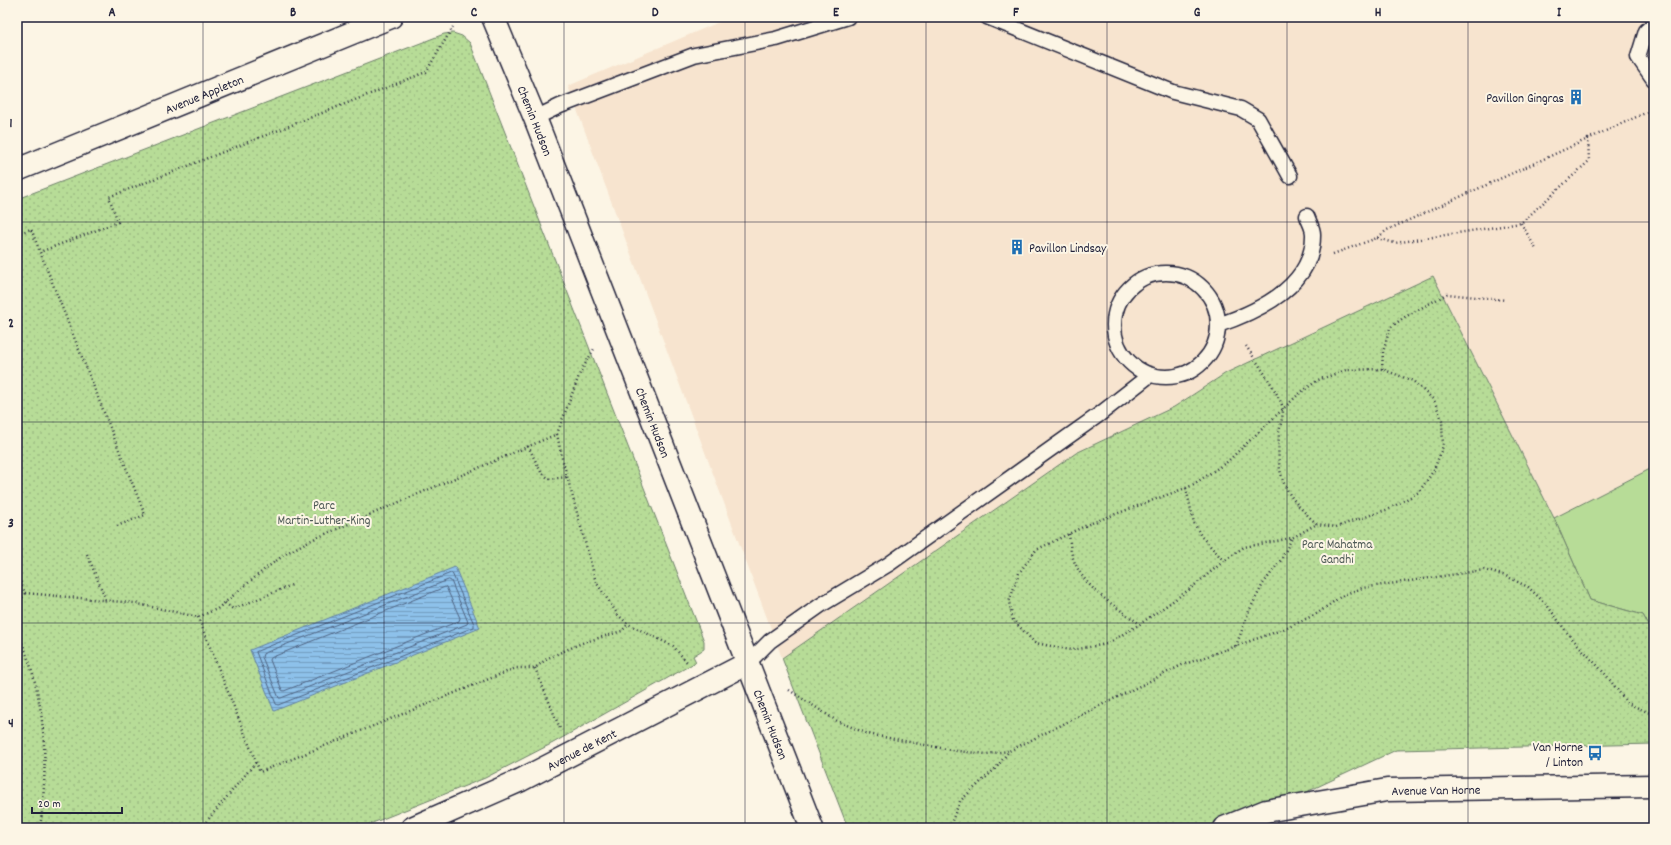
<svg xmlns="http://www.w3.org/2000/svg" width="1671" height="845" font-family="Dekko,sans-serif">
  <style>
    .built { fill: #f7e4cf }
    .green { fill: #b7dc97; stroke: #6c7f69 }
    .park { fill: url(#park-dots); stroke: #6c7f69 }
    .water { fill: url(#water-rules); stroke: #6281a4 }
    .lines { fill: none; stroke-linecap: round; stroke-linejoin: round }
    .shore { stroke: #4d6281; stroke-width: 1 }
    .lane-casing { stroke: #22223b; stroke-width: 17 }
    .street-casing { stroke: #22223b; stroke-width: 25 }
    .secondary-casing { stroke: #22223b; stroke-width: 25 }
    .path { stroke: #22223b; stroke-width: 2.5; stroke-dasharray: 1 3; stroke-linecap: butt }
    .lane { stroke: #fcf5e5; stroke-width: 14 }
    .street { stroke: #fcf5e5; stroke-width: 22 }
    .secondary { stroke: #fcf5e5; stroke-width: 22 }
    .grid { fill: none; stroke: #22223b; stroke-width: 1; stroke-opacity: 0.55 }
    .labels { text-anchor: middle; stroke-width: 4; stroke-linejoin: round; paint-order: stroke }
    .street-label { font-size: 13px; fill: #22223b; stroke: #fcf5e5 }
    .poi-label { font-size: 13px; fill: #22223b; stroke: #fcf5e5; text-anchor: end }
    .park-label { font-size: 13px; fill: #4f5a57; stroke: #fcf5e5 }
    .neatline { fill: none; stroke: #22223b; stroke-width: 1.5 }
    .grid-label { font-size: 13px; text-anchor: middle; font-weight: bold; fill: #22223b }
  </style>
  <defs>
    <pattern id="park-dots" width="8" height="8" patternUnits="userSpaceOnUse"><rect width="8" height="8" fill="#b7dc97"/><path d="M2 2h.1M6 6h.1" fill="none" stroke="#9dbc83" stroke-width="1.8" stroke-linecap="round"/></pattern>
    <pattern id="water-rules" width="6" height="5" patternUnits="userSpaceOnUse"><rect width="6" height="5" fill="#8dc1ea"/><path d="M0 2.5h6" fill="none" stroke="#739cbf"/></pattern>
  </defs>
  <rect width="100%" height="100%" fill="#fcf5e5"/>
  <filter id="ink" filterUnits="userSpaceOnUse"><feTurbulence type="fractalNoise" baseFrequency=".025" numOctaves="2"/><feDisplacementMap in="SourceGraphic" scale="8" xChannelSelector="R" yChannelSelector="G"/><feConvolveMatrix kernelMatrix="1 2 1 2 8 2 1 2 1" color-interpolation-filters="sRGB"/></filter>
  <g filter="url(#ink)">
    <path class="built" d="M731,17H1654V467L1554,518L1433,276L1226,373L1174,407L1076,453L782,658L568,86Z"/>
    <path class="green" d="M1654,467V635L1643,615L1590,600L1554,518Z"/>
    <path class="park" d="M453,33L462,36L470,43L704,641V649L693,656L696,662L553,743L485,778L360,828H17V199L444,34Z
      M1433,276L1554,518L1590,600L1643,615L1654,635V744L1396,750L1266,811L1224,828H848L782,658L1076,453L1174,407L1226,373Z"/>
    <path class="water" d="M455,567L480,628L274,711L250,650Z"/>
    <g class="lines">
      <path class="shore" d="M452,573L474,624V627L278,705L276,704L256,652Z
        M449,580L451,581L468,622L467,624L281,698H279L262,657L263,654Z
        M446,587L460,618L459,621L284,691L282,690L270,660L271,658Z"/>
      <g class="lane-casing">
        <path id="lane" d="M987,17L1173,92L1241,109L1258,119L1290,176
          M1654,24L1646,31L1638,57L1654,80
          M535,118L560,106L694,55L776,39L848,17
          M1114 325a52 52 0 1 1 104 0a52 52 0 1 1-104 0Z
          M1218,325C1260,311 1314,285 1313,234C1313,228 1309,222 1307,216
          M748,663L770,641L821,605L889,564L1100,414L1150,375"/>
      </g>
      <g class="street-casing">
        <g id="street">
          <path id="s1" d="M493,17L535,118L812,828"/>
          <path id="s2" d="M17,170L391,17"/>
          <path id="s3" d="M412,828L521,780L748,663"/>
        </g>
      </g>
      <g class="secondary-casing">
        <g id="secondary">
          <path id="s4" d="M1224,828L1266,811L1387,790L1654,786"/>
        </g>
      </g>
      <path class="path" d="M1521,223L1536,249
        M17,234L31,229L40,252
        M1377,238L1395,243L1521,223L1589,161L1588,138
        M1333,254L1377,238L1387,230L1654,109
        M1246,346C1254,358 1281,396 1283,409C1283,417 1280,426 1279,433C1276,479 1284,494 1317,524L1292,538L1244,547L1224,561L1190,589L1140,624L1107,644L1072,650L1035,643L1013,620L1009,602L1019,573L1036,550L1089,524L1191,486L1227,462L1299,394L1318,380L1346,370L1382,369L1413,381L1434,400L1442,420L1443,446L1434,470L1419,492L1389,509L1336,527L1317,524
        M1382,369L1383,352L1390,328L1403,318L1447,294L1506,300
        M557,434L562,458L596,582L618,615L628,624L673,646L687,662
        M528,446L541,472L549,479L567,477
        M1186,488L1194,523L1201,536L1224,561
        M17,509L24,506
        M117,526L145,515L40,252L118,222L109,197L426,72L453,27
        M1069,534C1070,541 1070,548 1072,555C1081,587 1115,606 1140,624
        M87,554L106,600
        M17,575L25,593L17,606
        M25,593L134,603L198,617L217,609L265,569L287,553L307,542L557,434L580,373L594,349
        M225,603L233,609L292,585
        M198,617L260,772L516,668H535L548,658L582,643L622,631L628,624
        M17,632C46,691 49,764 40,828
        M1236,646L1249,611L1263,584L1281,560L1292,538
        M535,668L561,731
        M789,690L837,721L868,734L957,751L987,754L1008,751
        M201,828L256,762
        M949,828L960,801L996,768L1009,751L1182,665L1287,628L1318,613L1343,595L1362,588L1484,570L1506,576L1528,587L1547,605L1568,634L1607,676L1627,703L1652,714L1654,718"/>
      <use href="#lane" class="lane"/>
      <use href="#street" class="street"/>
      <use href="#secondary" class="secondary"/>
    </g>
  </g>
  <path class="grid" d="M203,17V828M384,17V828M564,17V828M745,17V828M926,17V828M1107,17V828M1287,17V828M1468,17V828M17,222H1654M17,422H1654M17,623H1654"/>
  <defs>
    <g id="building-bare" transform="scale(1.2)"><path d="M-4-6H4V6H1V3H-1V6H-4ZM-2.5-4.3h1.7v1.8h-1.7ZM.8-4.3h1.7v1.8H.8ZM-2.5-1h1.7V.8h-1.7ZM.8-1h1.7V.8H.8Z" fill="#1f6fb2" stroke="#fcf5e5" stroke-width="2.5" paint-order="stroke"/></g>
    <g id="bus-bare" transform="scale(1.2)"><path d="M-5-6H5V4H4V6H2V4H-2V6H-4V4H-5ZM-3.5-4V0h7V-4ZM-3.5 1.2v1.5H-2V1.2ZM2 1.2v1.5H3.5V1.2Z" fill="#1f6fb2" stroke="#fcf5e5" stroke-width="2.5" paint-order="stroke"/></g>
  </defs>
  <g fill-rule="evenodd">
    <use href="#building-bare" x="1576" y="97"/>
    <use href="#building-bare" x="1017" y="247"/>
    <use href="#bus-bare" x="1595" y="753"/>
  </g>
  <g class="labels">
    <g class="street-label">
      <text dy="5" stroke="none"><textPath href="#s2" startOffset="202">Avenue Appleton</textPath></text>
      <text dy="5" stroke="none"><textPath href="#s1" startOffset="112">Chemin Hudson</textPath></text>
      <text dy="5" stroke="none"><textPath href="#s1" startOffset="436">Chemin Hudson</textPath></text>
      <text dy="5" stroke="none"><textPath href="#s1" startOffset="760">Chemin Hudson</textPath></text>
      <text dy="5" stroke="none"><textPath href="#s3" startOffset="187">Avenue de Kent</textPath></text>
      <text dy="5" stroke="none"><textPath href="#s4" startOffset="217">Avenue Van Horne</textPath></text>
    </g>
    <g class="poi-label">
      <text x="1564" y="102">Pavillon Gingras</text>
      <text x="1029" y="252" text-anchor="start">Pavillon Lindsay</text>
      <text x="1583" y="751">Van Horne<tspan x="1583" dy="15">/ Linton</tspan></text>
    </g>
    <g class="park-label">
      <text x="324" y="509">Parc<tspan x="324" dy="15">Martin-Luther-King</tspan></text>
      <text x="1337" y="548">Parc Mahatma<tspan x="1337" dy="15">Gandhi</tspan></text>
    </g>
  </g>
  <rect width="1671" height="845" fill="none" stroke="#fcf5e5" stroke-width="44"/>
  <path d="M32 807v6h90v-6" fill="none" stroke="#22223b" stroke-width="2"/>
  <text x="38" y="807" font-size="12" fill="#22223b" stroke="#fcf5e5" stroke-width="3" paint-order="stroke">20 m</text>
  <rect x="22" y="22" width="1627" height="801" class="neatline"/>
  <g class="grid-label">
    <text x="112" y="16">A</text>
    <text x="293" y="16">B</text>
    <text x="474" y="16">C</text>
    <text x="655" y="16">D</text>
    <text x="836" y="16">E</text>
    <text x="1016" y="16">F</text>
    <text x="1197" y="16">G</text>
    <text x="1378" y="16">H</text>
    <text x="1559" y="16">I</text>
    <text x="11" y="127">1</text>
    <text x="11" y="327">2</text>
    <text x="11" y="527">3</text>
    <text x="11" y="727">4</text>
  </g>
</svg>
